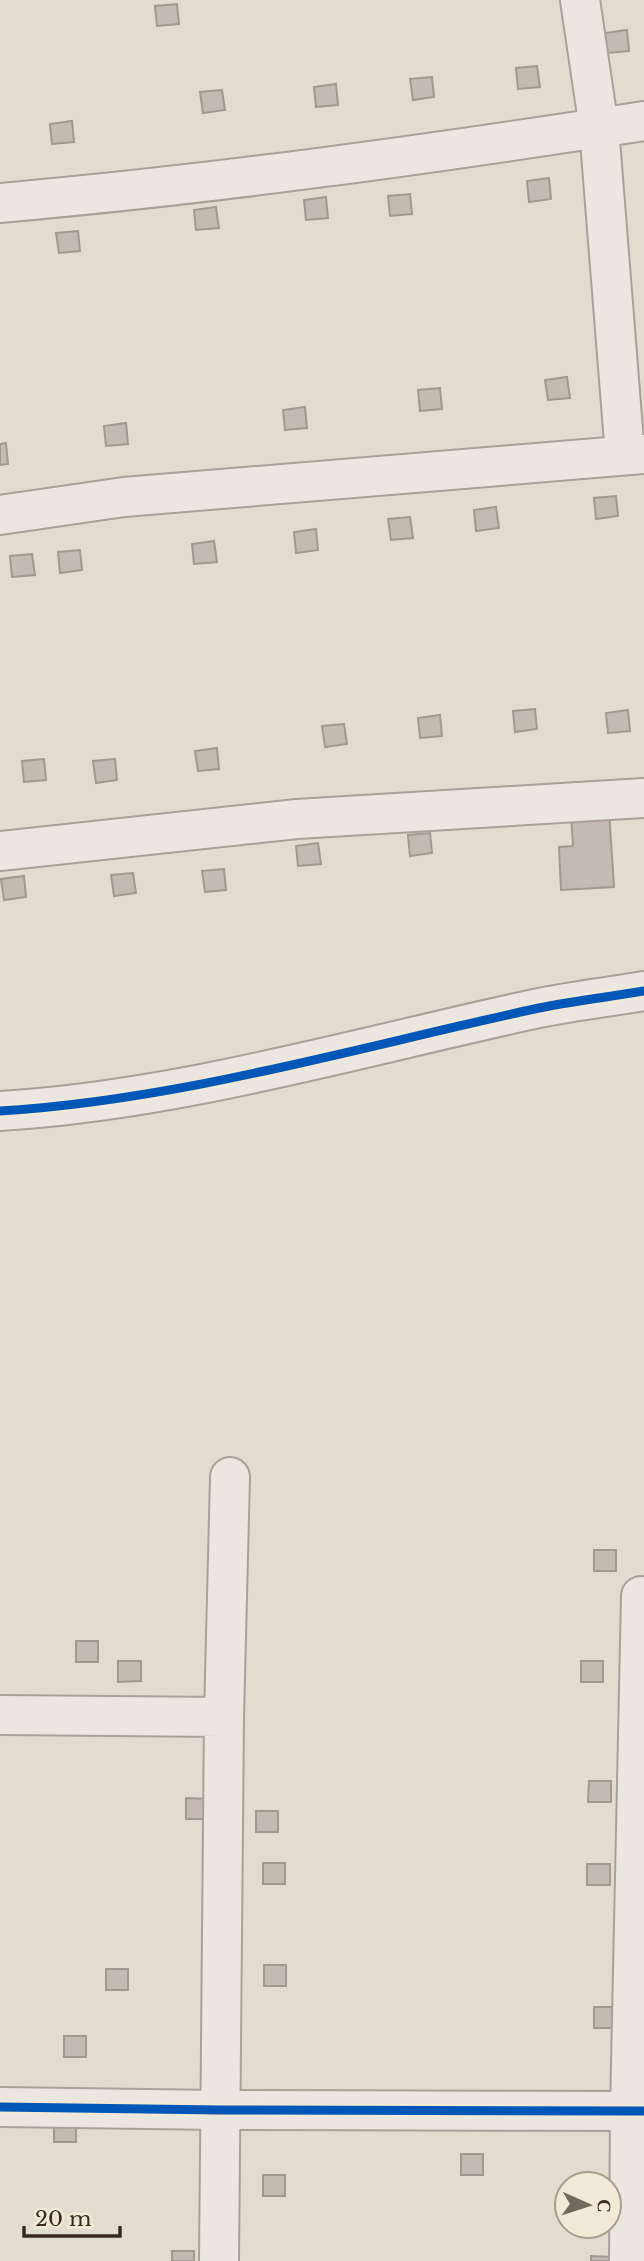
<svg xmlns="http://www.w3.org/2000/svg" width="644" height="2261" font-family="'Libre Baskerville',serif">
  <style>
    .building { fill: #c5bab1; stroke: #a2988f; stroke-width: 2 }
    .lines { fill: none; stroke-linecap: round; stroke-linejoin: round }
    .minor-casing { stroke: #a8a198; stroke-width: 42 }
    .minor { stroke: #ebe7e0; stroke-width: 38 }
    .cycleway-casing { stroke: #f2e9d6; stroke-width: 13 }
    .cycleway { stroke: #0057b8; stroke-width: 9 }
  </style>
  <rect width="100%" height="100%" fill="#e2dcd0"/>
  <path class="building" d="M177,4L179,24L157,26L155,6Z
    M627,30L629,51L607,53L605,33Z
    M537,66L540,87L518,89L516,68Z
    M432,77L434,97L413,100L410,79Z
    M336,84L338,105L316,107L314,87Z
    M222,90L225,110L203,113L200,92Z
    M72,121L74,142L52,144L50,124Z
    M549,178L551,199L529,202L527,181Z
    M410,194L412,214L390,216L388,196Z
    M326,197L328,218L306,220L304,200Z
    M216,207L219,228L196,230L194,210Z
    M78,231L80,251L59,253L56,233Z
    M567,377L570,398L548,400L545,380Z
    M440,388L442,409L420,411L418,390Z
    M305,407L307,428L285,430L283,410Z
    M126,423L128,444L106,446L104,426Z
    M6,443L8,464L0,465V444Z
    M616,496L618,516L596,519L594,498Z
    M496,507L499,528L476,531L474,510Z
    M410,517L413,538L391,540L388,519Z
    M316,529L318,550L296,553L294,532Z
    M214,541L217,562L194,564L192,544Z
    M80,550L82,570L60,573L58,552Z
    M32,554L35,575L12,577L10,556Z
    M535,709L537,729L515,732L513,711Z
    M628,710L630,731L608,733L606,713Z
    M440,715L442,736L420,738L418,718Z
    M344,724L347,744L325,747L322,726Z
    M217,748L219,769L198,771L195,751Z
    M44,759L46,780L24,782L22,761Z
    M115,759L117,780L96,783L93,761Z
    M609,811L614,887L561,890L559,847L573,846L571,814Z
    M430,833L432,853L410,856L408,835Z
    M318,843L321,864L298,866L296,846Z
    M224,869L226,890L205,892L202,871Z
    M133,873L136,893L114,896L111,875Z
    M24,876L26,897L4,900L1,879Z
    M594,1550H616V1571H594Z
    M76,1641H98V1662H76Z
    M118,1661H141V1681L118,1682Z
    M581,1661H603V1682H581Z
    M589,1781H611V1802H588Z
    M186,1798L208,1799V1819H186Z
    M256,1811H278V1832H256Z
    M263,1863H285V1884H263Z
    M587,1864H610V1885H587Z
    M264,1965H286V1986H264Z
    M106,1969H128V1990H106Z
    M594,2007H616V2028H594Z
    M64,2036H86V2057H64Z
    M54,2121L76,2122V2142H54Z
    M461,2154H483V2175H461Z
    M263,2175H285V2196H263Z
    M172,2251H194V2261H172Z
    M591,2256L614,2257V2261H591Z"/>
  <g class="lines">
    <g class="minor-casing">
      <path id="minor" d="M580,0L599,128L625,455
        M0,203C216,184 430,154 644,121
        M0,515L124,497L644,454
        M0,851L297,819L644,798
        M0,1111C181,1100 362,1046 539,1008C573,1001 609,997 644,991
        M0,1715L224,1717
        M0,2107L220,2110L644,2111
        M219,2261L224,1717L230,1477
        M629,2261L630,2111L641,1596"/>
    </g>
    <use href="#minor" class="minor"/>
    <g class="cycleway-casing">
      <path id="cycleway" d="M0,1111C181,1100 362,1046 539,1008C573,1001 609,997 644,991
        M0,2107L220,2110L644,2111"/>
    </g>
    <use href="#cycleway" class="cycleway"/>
  </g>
  <g transform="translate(588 2205) rotate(93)"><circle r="33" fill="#f2e9d6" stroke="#a79d8e" stroke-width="2"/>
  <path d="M0-5L12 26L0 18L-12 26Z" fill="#72685e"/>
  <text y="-10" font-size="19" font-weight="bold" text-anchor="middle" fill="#362a21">С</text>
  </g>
  <path d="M24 2226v10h96v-10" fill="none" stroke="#362a21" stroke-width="3.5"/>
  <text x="35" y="2226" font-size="21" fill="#362a21" stroke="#f2e9d6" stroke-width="5" paint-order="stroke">20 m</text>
</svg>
